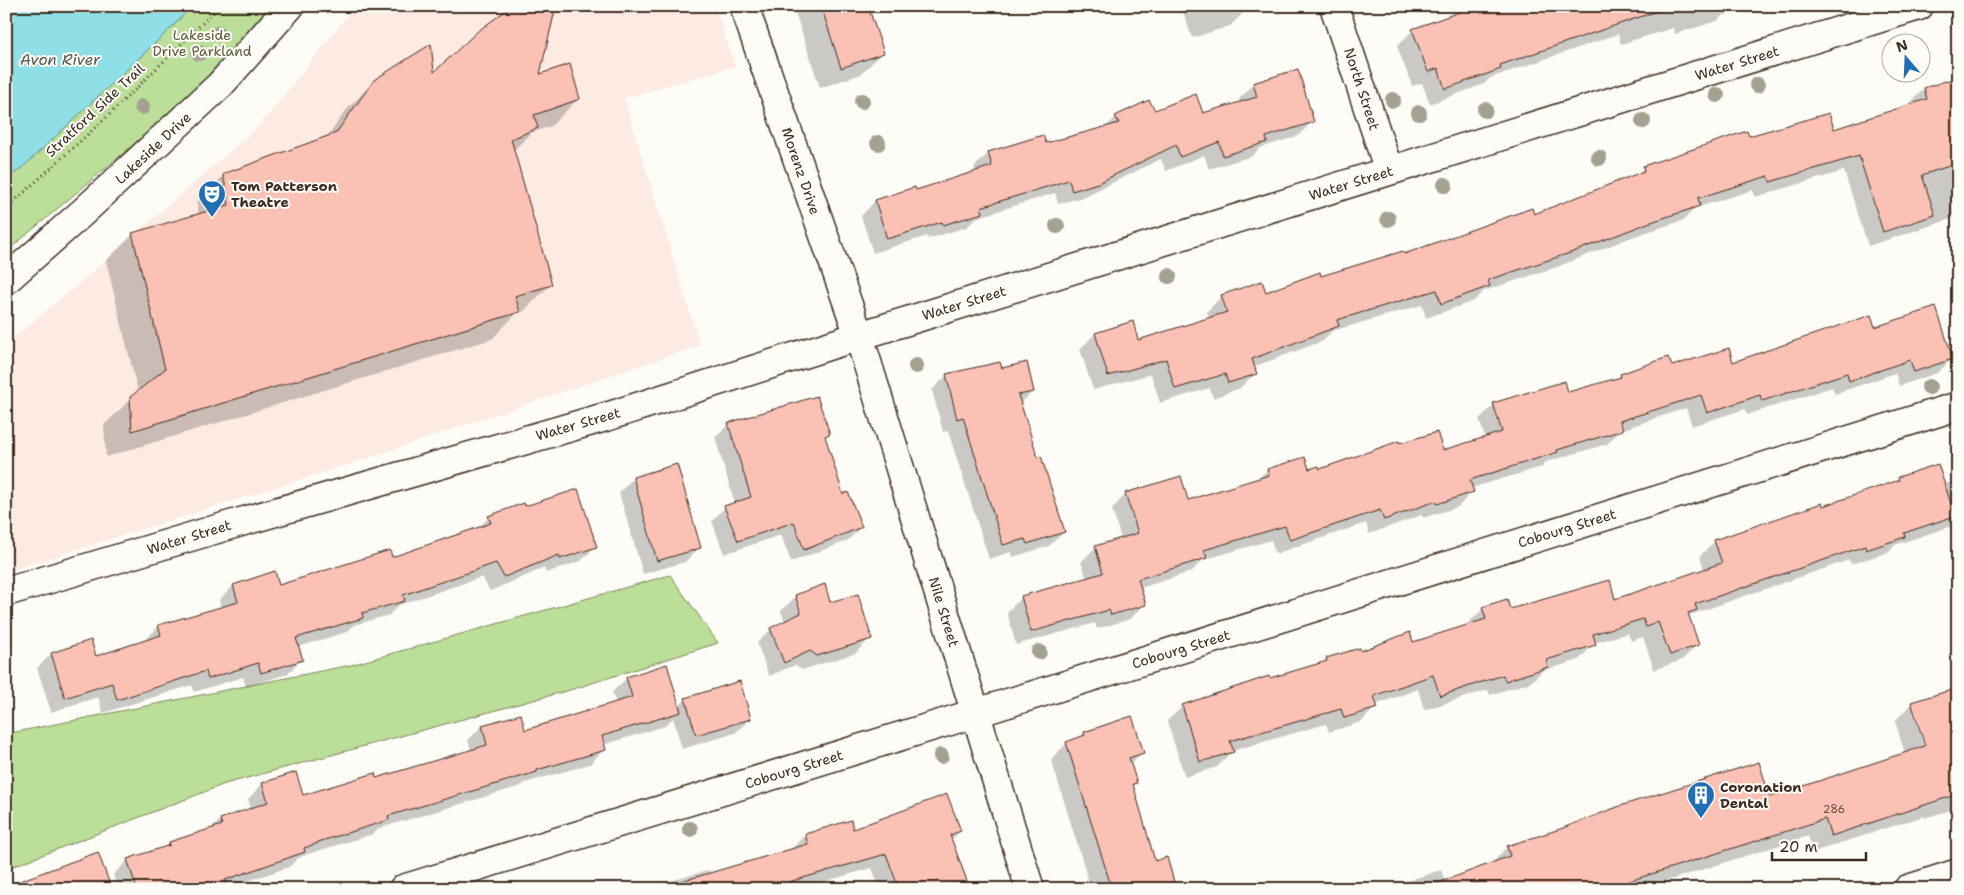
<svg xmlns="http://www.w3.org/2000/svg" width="1964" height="895" font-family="'Shantell Sans',sans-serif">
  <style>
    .built { fill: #fdeae3 }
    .green { fill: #bbde99; stroke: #7b845c }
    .water { fill: #8edfe6; stroke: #6d9796 }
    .shadow { fill: #0003; fill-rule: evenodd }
    .building { fill: #fcc1b5; stroke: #3b2a1e }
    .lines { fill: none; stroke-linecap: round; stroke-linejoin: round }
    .minor-casing { stroke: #3b2a1e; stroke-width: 31 }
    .major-casing { stroke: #3b2a1e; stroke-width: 31 }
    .path { stroke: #3b2a1e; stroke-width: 3; stroke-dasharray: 1 4; stroke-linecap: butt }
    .minor { stroke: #fdfcf7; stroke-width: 28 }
    .major { stroke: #fdfcf7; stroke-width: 28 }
    .tree { fill: #a4a191 }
    .labels { text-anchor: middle; stroke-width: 4; stroke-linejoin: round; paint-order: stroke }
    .number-label { font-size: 11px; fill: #6b5044 }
    .park-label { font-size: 14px; fill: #5b573d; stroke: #fdfcf7 }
    .street-label { font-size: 14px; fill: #3b2a1e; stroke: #fdfcf7 }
    .poi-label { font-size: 14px; font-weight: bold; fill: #3b2a1e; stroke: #fdfcf7; text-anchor: start }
    .water-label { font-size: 15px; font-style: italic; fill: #505750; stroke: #fdfcf7 }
  </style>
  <rect width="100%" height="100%" fill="#fdfcf7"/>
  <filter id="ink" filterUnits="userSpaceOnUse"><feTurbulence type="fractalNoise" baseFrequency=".02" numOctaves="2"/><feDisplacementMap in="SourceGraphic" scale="10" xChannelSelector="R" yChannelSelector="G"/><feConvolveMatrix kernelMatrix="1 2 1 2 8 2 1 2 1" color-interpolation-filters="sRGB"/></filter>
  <g filter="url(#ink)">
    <path class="built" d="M355,6H715L735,66L624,98L700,345L363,460L6,572V344L81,282L262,123Z"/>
    <path class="green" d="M192,6H275L221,71L6,252V180L24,166L169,30Z
      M670,575L718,643L570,690L225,784L6,869V734L351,665Z"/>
    <path class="water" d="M6,6H192L169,30L24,166L6,180Z"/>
    <path class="shadow" d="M793,6H867L882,53L861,74L820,88Z
      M1181,6H1243L1244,12L1230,26L1192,38Z
      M1505,6H1752L1722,16L1717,21L1675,34L1673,28L1621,44L1618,34L1490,78L1484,84L1430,104L1422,83L1412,86L1397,46L1413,30L1480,15Z
      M433,75L538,76L578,99L551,126L531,133L513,151L550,285L523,312L517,313L492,339L106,457L104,425L138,392L106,261L133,234L199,215L197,202L224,175L327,137L347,109L375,81Z
      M1958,78V219L1957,217L1868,246L1844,171L1755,197L1753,190L1695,208L1684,220L1632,237L1557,267L1484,291L1474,301L1426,318L1422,305L1332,331L1323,341L1253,367L1255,373L1240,388L1213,398L1210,388L1160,403L1151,374L1093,390L1080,349L1095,334L1132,323L1137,341L1209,319L1207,311L1222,296L1265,294L1320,277L1403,256L1534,216L1636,175L1644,168L1748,138L1834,130L1910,106L1909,104L1924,89Z
      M1254,84L1313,121L1298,136L1260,148L1252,156L1209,169L1204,155L1166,171L1161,159L1083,197L1058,204L1055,193L976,218L967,227L928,239L927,236L873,253L861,216L875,201L914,188L915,192L976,173L974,167L989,153L1045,145L1105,128L1116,117L1154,112L1202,114L1240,103L1239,99Z
      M1874,329L1952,359L1937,373L1899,386L1895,373L1835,394L1832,387L1747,415L1745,409L1692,426L1686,408L1621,430L1607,444L1546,462L1542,467L1471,488L1472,492L1458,507L1423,518L1422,515L1369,534L1366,523L1275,554L1271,540L1203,560L1191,572L1140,588L1145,604L1130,619L1097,629L1095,623L1016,645L1007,612L1022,597L1087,579L1081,562L1096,547L1121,539L1112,509L1126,494L1188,502L1257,480L1267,470L1304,458L1308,471H1319L1399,445L1442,452L1485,438L1479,419L1494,405L1567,394L1615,380L1621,375L1671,368L1732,363Z
      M947,375L1033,391L1020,404L1037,459L1064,532L1049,546L1013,557L1011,552L989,559L948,431L943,432L932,390Z
      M729,424L828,434L824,438L842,495L861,527L847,541L791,562L781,535L724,554L712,521L725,507L735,504L715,437Z
      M676,466L700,547L685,562L643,574L619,493L633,478Z
      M1899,478L1943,485L1958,480V524L1895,545L1889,552L1851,564L1849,560L1690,615L1688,618L1697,645L1682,660L1654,670L1643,637L1631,641L1628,633L1594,643L1579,660L1542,671L1531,682L1490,695L1488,690L1424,710L1418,689L1375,705L1376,707L1361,722L1329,732L1326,724L1232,751L1217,767L1185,777L1167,721L1183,706L1321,664L1327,659L1413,643L1468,626L1467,624L1483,609L1509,611L1615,601L1704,570L1700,556L1715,541L1893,484Z
      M524,508L595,547L581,561L546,573L544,568L490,591L482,577L399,605L389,615L354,625L347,632L298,647L302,659L287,674L246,687L243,677L194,692L192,685L103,713L98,697L51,712L37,668L51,654L95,657L144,641L159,626L221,608L219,600L233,586L279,587L391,559L477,529L489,517Z
      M796,596L829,604L870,638L856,653L802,670L795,665L769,676L757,643L771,629L785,622L781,611Z
      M627,678L678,707L686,699L750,719L735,733L682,749L673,718L665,726L603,745L604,749L590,764L525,783L521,786L380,828L373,834L305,855L297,859L289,867L225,889H118L113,875L128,860L164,848L169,843L210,830L220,820L251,809L248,799L262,784L295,774L302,796L376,779L471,751L468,740L482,726L520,716L524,731L616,703L612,692Z
      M1958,689V808L1924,818V816L1813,852L1808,836L1642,889H1400L1407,881L1441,870L1445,881L1490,865L1507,847L1561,830L1770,799L1905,754L1895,721L1912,703ZM1913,712H1916L1928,752H1926Z
      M1131,718L1143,752L1130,765L1136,782L1132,786L1154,862L1175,889H1091L1051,759L1067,743L1078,739L1084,733Z
      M853,831H960L951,840L969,889H880L872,868L798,889H655L660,884L709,870L710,874L791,849L805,835Z
      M107,882L101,889H17Z"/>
    <path class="building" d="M512,6H556L540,74L570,64L580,99L534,115L538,128L511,139L552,285L515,296L520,312L132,431L130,397L165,369L132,233L229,205L223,174L336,133L374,80L431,44L434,72L478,31Z
      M821,6H868L884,53L841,68Z
      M1476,6H1478L1481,13L1502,6H1659L1660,10L1500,65L1501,69L1445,89L1438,68L1428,72L1412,29Z
      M1298,69L1314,122L1266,137L1267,142L1223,156L1219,142L1180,157L1176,145L1098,183L1072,191L1069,180L981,207L983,213L943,225L942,222L887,239L875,200L915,187L916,190L992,166L988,152L1043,135L1046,143L1119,123L1115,116L1149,100L1155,110L1196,94L1203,113L1257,97L1253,83Z
      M1958,77V163L1922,175L1935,215L1883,232L1859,156L1770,182L1768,176L1698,198L1700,206L1648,223L1573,252L1488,280L1490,286L1441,304L1437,290L1337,320L1339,326L1252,359L1257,374L1228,383L1225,374L1175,389L1166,359L1108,376L1095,333L1133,321L1138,340L1227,312L1221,295L1262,281L1266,292L1320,272L1321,276L1403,251L1404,254L1532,208L1534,214L1644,171L1643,166L1747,131L1749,136L1829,113L1834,129L1927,99L1924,88Z
      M1936,307L1953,359L1914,372L1910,360L1849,381L1847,373L1762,401L1760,395L1707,413L1701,395L1620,421L1623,430L1557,450L1558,452L1470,480L1474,492L1437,504L1436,501L1384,520L1380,510L1290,540L1285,526L1204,550L1207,558L1138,579L1146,605L1111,615L1109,610L1031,632L1021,596L1103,573L1095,546L1138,533L1125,493L1181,476L1188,500L1269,475L1267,469L1305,457L1309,469L1319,466L1320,469L1399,441L1400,443L1437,432L1443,450L1502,432L1493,403L1565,381L1568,392L1621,377L1620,374L1668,357L1672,366L1729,348L1733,362L1871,315L1875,327Z
      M1000,362L1002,368L1027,362L1034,392L1018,395L1038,458L1041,456L1065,532L1027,544L1025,539L1003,545L963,417L957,419L946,374Z
      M817,396L830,434L825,436L843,494L848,492L862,527L804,550L794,522L738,541L724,506L751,497L728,423Z
      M677,464L701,548L657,561L633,477Z
      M1938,464L1955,516L1904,533L1905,537L1866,550L1865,546L1695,604L1697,610L1688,613L1699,645L1670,655L1658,622L1646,627L1643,619L1593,634L1596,645L1546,660L1548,667L1505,681L1503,675L1440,696L1433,675L1374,696L1378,708L1344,718L1341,709L1230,741L1234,752L1200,762L1182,705L1269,676L1270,678L1327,661L1326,658L1360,648L1361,651L1410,632L1413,642L1486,619L1482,607L1507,599L1510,609L1610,580L1615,599L1722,563L1714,540L1822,503L1823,506L1899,480L1898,477Z
      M578,489L597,547L560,559L559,555L504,577L496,563L403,595L405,601L362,613L363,618L296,638L303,660L261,673L258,663L208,679L206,671L117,700L112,683L65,698L51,653L91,640L96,656L161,635L158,625L238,602L233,585L275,571L279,585L390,550L392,557L491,523L488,516L524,503L525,506Z
      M825,584L830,602L858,594L872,639L817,656L810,651L784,663L770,628L801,613L795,595Z
      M667,664L681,712L602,736L606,750L537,770V772L388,816L389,820L318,842V843L304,848L305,852L225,880L226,883L210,889H137L127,859L170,845L169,842L222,825L220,819L268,802L262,783L296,772L303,795L375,773L376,778L487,745L482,725L521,714L525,730L632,697L626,677Z
      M740,681L751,719L696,735L685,698Z
      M1958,688V794L1831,836L1825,819L1620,884L1622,889H1430V886L1510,856L1507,846L1560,829L1620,806L1759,762L1770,797L1925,746L1911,702Z
      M1132,716L1144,753L1129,758L1137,783L1133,784L1155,861L1167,857L1176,889H1112L1066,742L1085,735L1084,732Z
      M947,794L961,831L950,835L970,889H899L886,854L789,882L791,889H680L679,882L808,844L805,834L851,820L853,829Z
      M98,852L109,882L91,889H6V886Z"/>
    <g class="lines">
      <g class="minor-casing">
        <path id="minor" d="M744,6L859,336L1030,889
          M1334,6L1389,171
          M6,280L83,212L220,85L290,6
          M6,592L227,526L609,416L859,336L1919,6
          M403,889L976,713L1958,406"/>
      </g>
      <g class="major-casing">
        <path id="major" d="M1908,889L1958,873"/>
      </g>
      <path class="path" d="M6,209L110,114L220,6"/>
      <use href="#minor" class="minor"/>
      <use href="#major" class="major"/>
    </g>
    <g class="tree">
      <circle cx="218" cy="34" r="8"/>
      <circle cx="199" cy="53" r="8"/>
      <circle cx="1757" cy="85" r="8"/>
      <circle cx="1717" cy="95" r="8"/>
      <circle cx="1393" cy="100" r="8"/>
      <circle cx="862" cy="101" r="8"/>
      <circle cx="142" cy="107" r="8"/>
      <circle cx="1485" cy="110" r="8"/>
      <circle cx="1419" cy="113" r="8"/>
      <circle cx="1643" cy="121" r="8"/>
      <circle cx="878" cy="143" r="8"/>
      <circle cx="1599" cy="158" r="8"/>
      <circle cx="1445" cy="185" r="8"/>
      <circle cx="1388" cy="219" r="8"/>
      <circle cx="1057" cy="226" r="8"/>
      <circle cx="1169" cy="276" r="8"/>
      <circle cx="916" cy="366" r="8"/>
      <circle cx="1929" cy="387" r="8"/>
      <circle cx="1039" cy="652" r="8"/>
      <circle cx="941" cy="756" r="8"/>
      <circle cx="690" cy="829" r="8"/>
    </g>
  </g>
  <defs>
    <g id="theatre-pin" transform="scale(1.4375)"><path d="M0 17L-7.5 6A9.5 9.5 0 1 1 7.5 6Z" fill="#1f6fb2" stroke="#fdfcf7"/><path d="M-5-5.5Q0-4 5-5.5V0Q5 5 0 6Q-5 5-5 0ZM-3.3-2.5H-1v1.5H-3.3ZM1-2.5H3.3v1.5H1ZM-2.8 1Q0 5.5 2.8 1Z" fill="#fff"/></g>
    <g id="building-pin" transform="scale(1.4375)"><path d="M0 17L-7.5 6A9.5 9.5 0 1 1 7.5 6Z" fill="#1f6fb2" stroke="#fdfcf7"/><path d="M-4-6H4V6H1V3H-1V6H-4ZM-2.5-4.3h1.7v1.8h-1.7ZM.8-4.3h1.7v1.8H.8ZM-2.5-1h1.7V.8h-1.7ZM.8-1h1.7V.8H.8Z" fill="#fff"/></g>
  </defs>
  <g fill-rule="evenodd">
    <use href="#theatre-pin" x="212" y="194"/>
    <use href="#building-pin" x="1701" y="795"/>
  </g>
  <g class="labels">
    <g class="number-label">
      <text x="1834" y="813">286</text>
    </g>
    <g class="park-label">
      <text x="202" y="40">Lakeside<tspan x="202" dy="16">Drive Parkland</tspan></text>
    </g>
    <g class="street-label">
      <text transform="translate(1737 63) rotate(-17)" y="5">Water Street</text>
      <text transform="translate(1362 89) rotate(72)" y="5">North Street</text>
      <text transform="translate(95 110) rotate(-43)" y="5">Stratford Side Trail</text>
      <text transform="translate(153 148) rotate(-43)" y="5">Lakeside Drive</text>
      <text transform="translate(801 171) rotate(71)" y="5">Morenz Drive</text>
      <text transform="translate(1351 183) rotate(-17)" y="5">Water Street</text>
      <text transform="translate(964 303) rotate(-17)" y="5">Water Street</text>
      <text transform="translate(578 424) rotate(-16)" y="5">Water Street</text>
      <text transform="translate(1567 528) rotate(-17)" y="5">Cobourg Street</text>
      <text transform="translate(189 537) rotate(-17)" y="5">Water Street</text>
      <text transform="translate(944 612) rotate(73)" y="5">Nile Street</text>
      <text transform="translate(1181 649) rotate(-17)" y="5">Cobourg Street</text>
      <text transform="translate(794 769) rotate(-17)" y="5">Cobourg Street</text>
    </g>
    <g class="poi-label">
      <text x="231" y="191">Tom Patterson<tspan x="231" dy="16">Theatre</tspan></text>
      <text x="1720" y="792">Coronation<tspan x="1720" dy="16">Dental</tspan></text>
    </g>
    <g class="water-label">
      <text x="60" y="65">Avon River</text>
    </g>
  </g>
  <rect width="1964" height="895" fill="none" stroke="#fdfcf7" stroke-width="25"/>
  <rect x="12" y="12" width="1939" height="870" fill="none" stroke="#3b2a1e" stroke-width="2" filter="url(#ink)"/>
  <g transform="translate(1906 58) rotate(341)"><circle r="24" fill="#fdfcf7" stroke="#afa8a0"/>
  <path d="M0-4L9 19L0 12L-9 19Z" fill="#1f6fb2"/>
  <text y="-8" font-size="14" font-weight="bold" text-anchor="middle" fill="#3b2a1e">N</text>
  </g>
  <path d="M1772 852v8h94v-8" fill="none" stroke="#3b2a1e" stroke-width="2.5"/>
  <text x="1779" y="852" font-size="15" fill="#3b2a1e" stroke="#fdfcf7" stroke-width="4" paint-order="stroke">20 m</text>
</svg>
